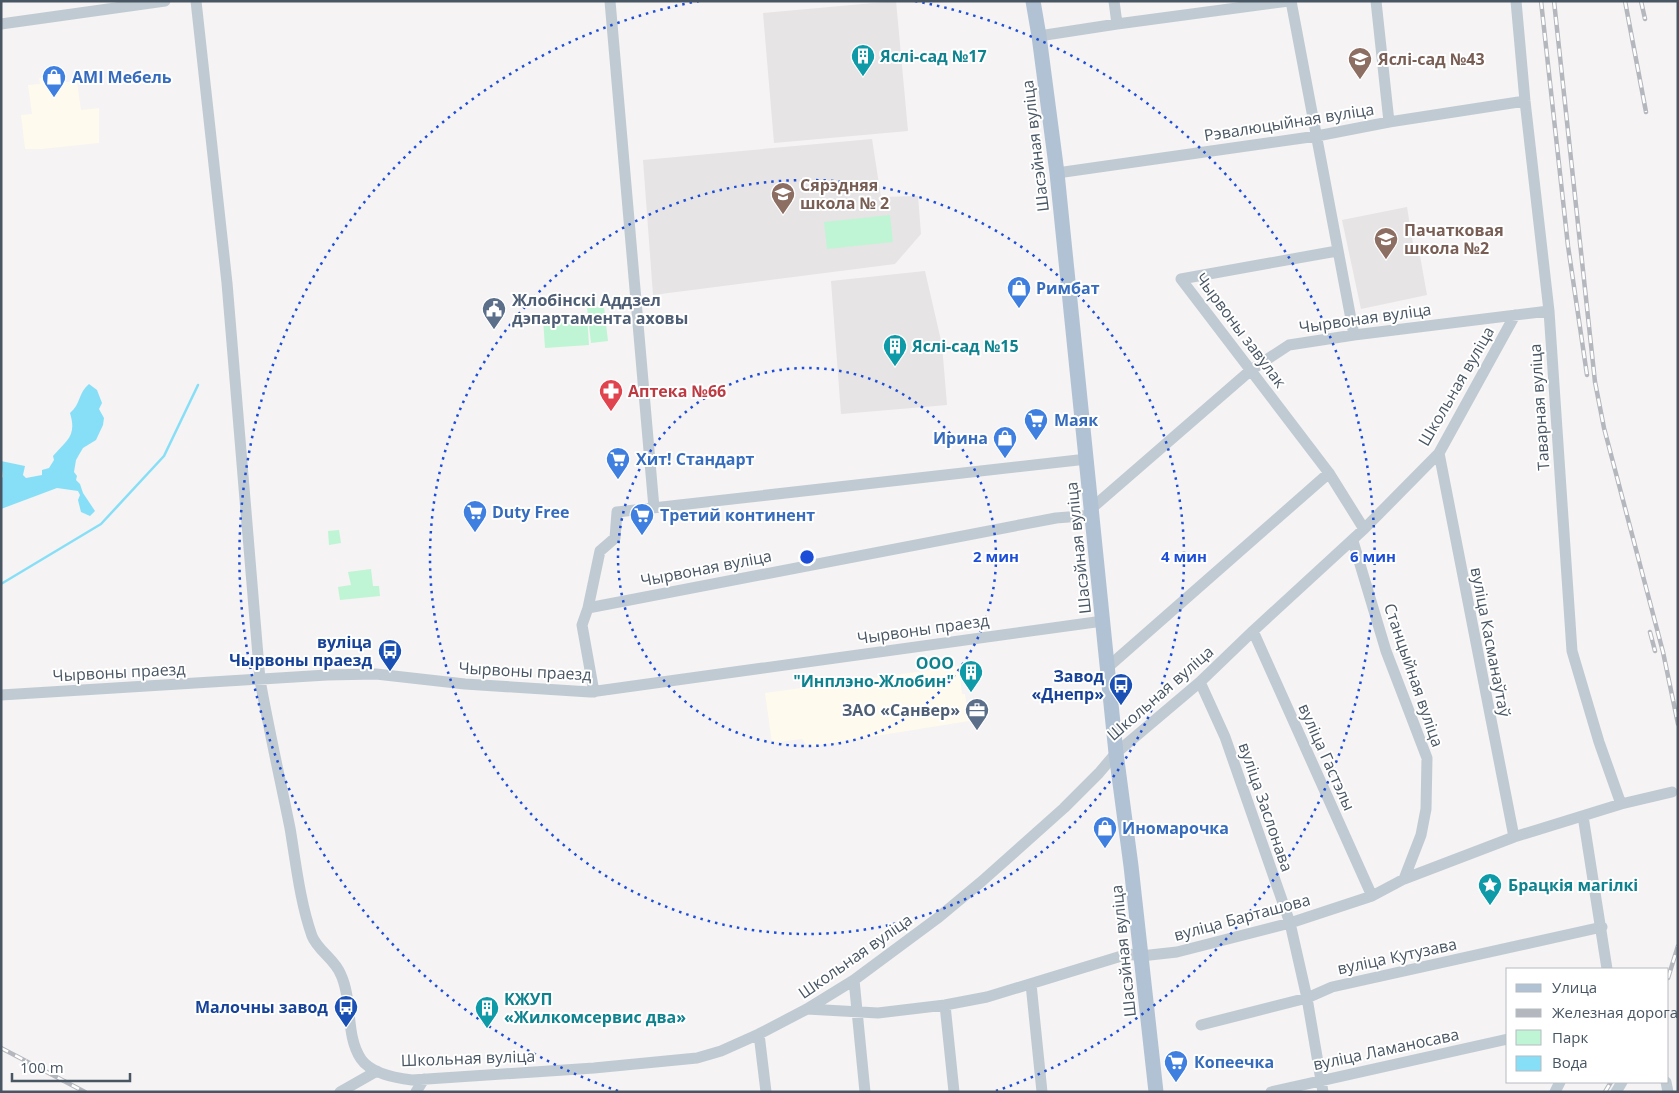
<svg xmlns="http://www.w3.org/2000/svg" width="1679" height="1093" font-family="'Open Sans',sans-serif">
  <style>
    .commercial { fill: #fefaee }
    .education { fill: #e6e4e5 }
    .green { fill: #bff5d4 }
    .water { fill: #87dff7 }
    .lines { fill: none; stroke-linecap: round; stroke-linejoin: round }
    .stream { stroke: #87dff7; stroke-width: 2.5 }
    .minor { stroke: #c0cad3; stroke-width: 11 }
    .major { stroke: #b0c2d4; stroke-width: 15 }
    .rail-casing { stroke: #b4b8be; stroke-width: 4.5 }
    .rail { stroke: #fff; stroke-width: 2.5; stroke-dasharray: 8; stroke-linecap: butt }
    .ring { fill: none; stroke: #1d4ed8; stroke-width: 2.5; stroke-dasharray: 2.5 5 }
    .labels { text-anchor: middle; stroke-width: 4; stroke-linejoin: round; paint-order: stroke }
    .culture-label { font-size: 16px; font-weight: bold; fill: #0d838f; stroke: #fff; text-anchor: start }
    .education-label { font-size: 16px; font-weight: bold; fill: #785e54; stroke: #fff; text-anchor: start }
    .shop-label { font-size: 16px; font-weight: bold; fill: #366cbe; stroke: #fff; text-anchor: start }
    .street-label { font-size: 16px; fill: #485663; stroke: #fff }
    .service-label { font-size: 16px; font-weight: bold; fill: #4e5e75; stroke: #fff; text-anchor: start }
    .health-label { font-size: 16px; font-weight: bold; fill: #be3a42; stroke: #fff; text-anchor: start }
    .transit-label { font-size: 16px; font-weight: bold; fill: #164399; stroke: #fff; text-anchor: end }
    .centre { fill: #1d4ed8; stroke: #fff; stroke-width: 2.5 }
    .ring-label { font-size: 15px; text-anchor: middle; font-weight: bold; fill: #1d4ed8; stroke: #fff; stroke-width: 4; stroke-linejoin: round; paint-order: stroke }
  </style>
  <rect width="100%" height="100%" fill="#f5f3f3"/>
  <path class="commercial" d="M56,76L57,83L77,81L81,110L99,108V143L42,149H25L21,115L32,114L28,85L40,84L39,78Z
    M959,666L962,694H965L969,721L808,747L802,739L772,743L765,693Z"/>
  <path class="education" d="M896,1L908,131L774,143L763,13Z
    M872,139L881,197L918,196L921,234L895,264L653,295L643,160Z
    M1407,207L1414,250L1420,256L1427,295L1361,309L1342,220Z
    M925,271L942,345L947,405L841,414L831,281Z"/>
  <path class="green" d="M890,215L893,242L827,249L824,222Z
    M604,307L608,341L591,343L587,308Z
    M587,315L589,345L545,348L543,318Z
    M339,530L341,543L329,545L328,531Z
    M371,569L373,586H379L380,596L340,600L338,587L351,585L348,572Z"/>
  <path class="water" d="M89,384L97,390L102,403L99,409L104,418L103,425L96,440L83,448L80,453L76,460L74,472L77,476L76,480L80,484L83,493L95,511L90,516L81,512L78,500L80,495L78,491L57,488L1,509V478L3,477L1,461L25,466L23,475L26,478L42,475V470L49,468L54,460L53,456C67,440 77,436 70,413C81,404 78,393 89,384Z"/>
  <g class="lines">
    <path class="stream" d="M1,584L101,524L164,456L198,385"/>
    <path class="minor" d="M196,1L227,283L260,680C269,730 280,779 290,828C296,864 300,902 312,936C318,951 335,959 341,975C353,1001 345,1035 361,1059C371,1074 396,1078 412,1080L594,1068L697,1058L721,1051L759,1034L807,1009L854,980L939,917L981,882L1064,808L1099,773L1116,753L1200,682L1253,631L1364,529L1439,453L1515,315
      M610,1L654,508
      M1114,1L1117,24
      M1291,1L1354,335
      M1376,1L1389,122
      M1516,1L1525,101L1549,311L1572,651L1599,742L1621,804
      M1,24L165,1
      M1039,36L1117,24L1289,1
      M1057,173L1317,136L1389,122L1525,101
      M1337,251L1181,279L1329,473L1364,529
      M1439,453L1514,837
      M1092,508L1251,370L1289,345L1354,335L1549,311
      M1353,541L1386,651L1427,758L1426,809L1421,835L1404,879
      M588,608L600,551L615,538L617,512L1087,459
      M1253,631L1372,896
      M1108,667L1329,473
      M1200,682L1225,737L1290,923L1307,998L1323,1092
      M594,692L582,625L588,608L1056,518L1093,515
      M1,695L327,675L376,674L465,684L590,692L1103,621
      M1583,816L1607,969
      M854,980L865,1092
      M1031,984L1042,1092
      M945,1005L954,1092
      M807,1009L878,1013L945,1005L987,997L1128,954L1141,956L1177,952L1290,923L1372,896L1404,879L1514,837L1621,804L1672,792
      M1201,1025L1307,998L1332,987L1602,927
      M759,1034L766,1092
      M1666,1082L1668,1092
      M340,1092L377,1071
      M416,1092L424,1079
      M1271,1092L1508,1039
      M1555,1092L1560,1082
      M1616,1092L1622,1082"/>
    <path class="major" d="M1033,1L1039,36L1057,173L1116,753L1131,866L1156,1092"/>
    <g class="rail-casing">
      <path id="rail" d="M1541,1L1568,246L1587,375
        M1554,1L1595,382L1604,428L1663,652L1678,724
        M1625,1L1646,112
        M1641,1L1645,19
        M1650,632L1655,651
        M1668,978L1678,946
        M1,1048L85,1092
        M1605,1092L1611,1082"/>
    </g>
    <use href="#rail" class="rail"/>
  </g>
  <g class="ring">
    <circle cx="807" cy="557" r="189"/>
    <circle cx="807" cy="557" r="377"/>
    <path d="M618 1091A566 566 0 0 1 699 1M915 1A566 566 0 0 1 996 1091"/>
  </g>
  <defs>
    <g id="building-pin" transform="scale(1.25)"><path d="M0 17L-7.5 6A9.5 9.5 0 1 1 7.5 6Z" fill="#0f9aa8" stroke="#fff"/><path d="M-4-6H4V6H1V3H-1V6H-4ZM-2.5-4.3h1.7v1.8h-1.7ZM.8-4.3h1.7v1.8H.8ZM-2.5-1h1.7V.8h-1.7ZM.8-1h1.7V.8H.8Z" fill="#fff"/></g>
    <g id="school-pin" transform="scale(1.25)"><path d="M0 17L-7.5 6A9.5 9.5 0 1 1 7.5 6Z" fill="#8d6e63" stroke="#fff"/><path d="M0-5L7-2L0 1L-7-2ZM-4 1L0 2.5L4 1V4Q0 6-4 4Z" fill="#fff"/></g>
    <g id="shop-pin" transform="scale(1.25)"><path d="M0 17L-7.5 6A9.5 9.5 0 1 1 7.5 6Z" fill="#3f7fe0" stroke="#fff"/><path d="M-5-2.5h2.3a2.7 3.5 0 0 1 5.4 0H5L5.5 6h-11ZM-1.5-2.5h3a1.5 2.3 0 0 0-3 0Z" fill="#fff"/></g>
    <g id="civic-pin" transform="scale(1.25)"><path d="M0 17L-7.5 6A9.5 9.5 0 1 1 7.5 6Z" fill="#5c6f8a" stroke="#fff"/><path d="M-.6-6.5H3V-4.5H.6V-3L4-1V1h2V6H-6V1h2V-1L-.6-3ZM-1.2 2.5V6h2.4V2.5Z" fill="#fff"/></g>
    <g id="pharmacy-pin" transform="scale(1.25)"><path d="M0 17L-7.5 6A9.5 9.5 0 1 1 7.5 6Z" fill="#e0444e" stroke="#fff"/><path d="M-2-6h4v4h4v4h-4v4h-4v-4h-4v-4h4Z" fill="#fff"/></g>
    <g id="supermarket-pin" transform="scale(1.25)"><path d="M0 17L-7.5 6A9.5 9.5 0 1 1 7.5 6Z" fill="#3f7fe0" stroke="#fff"/><path d="M-6-5.5h2.5l.6 2H6L4.5 2H-2.5L-4.4-4H-6ZM-1.5 3.2a1.3 1.3 0 1 0 .1 0ZM3 3.2a1.3 1.3 0 1 0 .1 0Z" fill="#fff"/></g>
    <g id="bus-pin" transform="scale(1.25)"><path d="M0 17L-7.5 6A9.5 9.5 0 1 1 7.5 6Z" fill="#1a4fb4" stroke="#fff"/><path d="M-5-6H5V4H4V6H2V4H-2V6H-4V4H-5ZM-3.5-4V0h7V-4ZM-3.5 1.2v1.5H-2V1.2ZM2 1.2v1.5H3.5V1.2Z" fill="#fff"/></g>
    <g id="office-pin" transform="scale(1.25)"><path d="M0 17L-7.5 6A9.5 9.5 0 1 1 7.5 6Z" fill="#5c6f8a" stroke="#fff"/><path d="M-6-3h4V-5.5h4V-3h4V5H-6ZM-1-4.5V-3h2v-1.5ZM-6 0V1H6V0Z" fill="#fff"/></g>
    <g id="sight-pin" transform="scale(1.25)"><path d="M0 17L-7.5 6A9.5 9.5 0 1 1 7.5 6Z" fill="#0f9aa8" stroke="#fff"/><path d="M0-6L1.8-2.2L6-1.7L2.9 1.2L3.7 5.4L0 3.3L-3.7 5.4L-2.9 1.2L-6-1.7L-1.8-2.2Z" fill="#fff"/></g>
  </defs>
  <g fill-rule="evenodd">
    <use href="#building-pin" x="863" y="56"/>
    <use href="#school-pin" x="1360" y="59"/>
    <use href="#shop-pin" x="54" y="77"/>
    <use href="#school-pin" x="783" y="194"/>
    <use href="#school-pin" x="1386" y="239"/>
    <use href="#shop-pin" x="1019" y="288"/>
    <use href="#civic-pin" x="494" y="309"/>
    <use href="#building-pin" x="895" y="346"/>
    <use href="#pharmacy-pin" x="611" y="391"/>
    <use href="#supermarket-pin" x="1036" y="420"/>
    <use href="#shop-pin" x="1005" y="438"/>
    <use href="#supermarket-pin" x="618" y="459"/>
    <use href="#supermarket-pin" x="475" y="512"/>
    <use href="#supermarket-pin" x="642" y="515"/>
    <use href="#bus-pin" x="390" y="651"/>
    <use href="#building-pin" x="971" y="672"/>
    <use href="#bus-pin" x="1121" y="685"/>
    <use href="#office-pin" x="977" y="710"/>
    <use href="#shop-pin" x="1105" y="828"/>
    <use href="#sight-pin" x="1490" y="885"/>
    <use href="#bus-pin" x="346" y="1007"/>
    <use href="#building-pin" x="487" y="1008"/>
    <use href="#supermarket-pin" x="1176" y="1062"/>
  </g>
  <g class="labels">
    <g class="culture-label">
      <text x="880" y="62">Яслі-сад №17</text>
      <text x="912" y="352">Яслі-сад №15</text>
      <text x="954" y="669" text-anchor="end">ООО<tspan x="954" dy="18">"Инплэно-Жлобин"</tspan></text>
      <text x="1508" y="891">Брацкія магілкі</text>
      <text x="504" y="1005">КЖУП<tspan x="504" dy="18">«Жилкомсервис два»</tspan></text>
    </g>
    <g class="education-label">
      <text x="1378" y="65">Яслі-сад №43</text>
      <text x="800" y="191">Сярэдняя<tspan x="800" dy="18">школа № 2</tspan></text>
      <text x="1404" y="236">Пачатковая<tspan x="1404" dy="18">школа №2</tspan></text>
    </g>
    <g class="shop-label">
      <text x="72" y="83">AMI Мебель</text>
      <text x="1036" y="294">Римбат</text>
      <text x="1054" y="426">Маяк</text>
      <text x="988" y="444" text-anchor="end">Ирина</text>
      <text x="636" y="465">Хит! Стандарт</text>
      <text x="492" y="518">Duty Free</text>
      <text x="660" y="521">Третий континент</text>
      <text x="1122" y="834">Иномарочка</text>
      <text x="1194" y="1068">Копеечка</text>
    </g>
    <g class="street-label">
      <text transform="translate(1289 122) rotate(-9)" y="6">Рэвалюцыйная вуліца</text>
      <text transform="translate(1035 146) rotate(-97)" y="6">Шасэйная вуліца</text>
      <text transform="translate(1365 318) rotate(-8)" y="6">Чырвоная вуліца</text>
      <text transform="translate(1241 330) rotate(53)" y="6">Чырвоны завулак</text>
      <text transform="translate(1456 386) rotate(-60)" y="6">Школьная вуліца</text>
      <text transform="translate(1539 407) rotate(-94)" y="6">Таварная вуліца</text>
      <text transform="translate(1078 548) rotate(-96)" y="6">Шасэйная вуліца</text>
      <text transform="translate(706 568) rotate(-11)" y="6">Чырвоная вуліца</text>
      <text transform="translate(923 629) rotate(-8)" y="6">Чырвоны праезд</text>
      <text transform="translate(1491 642) rotate(79)" y="6">вуліца Касманаўтаў</text>
      <text transform="translate(525 671) rotate(3)" y="6">Чырвоны праезд</text>
      <text transform="translate(119 672) rotate(-3)" y="6">Чырвоны праезд</text>
      <text transform="translate(1414 675) rotate(71)" y="6">Станцыйная вуліца</text>
      <text transform="translate(1160 693) rotate(-41)" y="6">Школьная вуліца</text>
      <text transform="translate(1327 757) rotate(66)" y="6">вуліца Гастэлы</text>
      <text transform="translate(1266 807) rotate(71)" y="6">вуліца Заслонава</text>
      <text transform="translate(1242 917) rotate(-15)" y="6">вуліца Барташова</text>
      <text transform="translate(1123 951) rotate(-96)" y="6">Шасэйная вуліца</text>
      <text transform="translate(855 956) rotate(-35)" y="6">Школьная вуліца</text>
      <text transform="translate(1397 956) rotate(-12)" y="6">вуліца Кутузава</text>
      <text transform="translate(1386 1049) rotate(-12)" y="6">вуліца Ламаносава</text>
      <text transform="translate(468 1058) rotate(-2)" y="6">Школьная вуліца</text>
    </g>
    <g class="service-label">
      <text x="512" y="306">Жлобінскі Аддзел<tspan x="512" dy="18">дэпартамента аховы</tspan></text>
      <text x="960" y="716" text-anchor="end">ЗАО «Санвер»</text>
    </g>
    <g class="health-label">
      <text x="628" y="397">Аптека №66</text>
    </g>
    <g class="transit-label">
      <text x="372" y="648">вуліца<tspan x="372" dy="18">Чырвоны праезд</tspan></text>
      <text x="1104" y="682">Завод<tspan x="1104" dy="18">«Днепр»</tspan></text>
      <text x="328" y="1013">Малочны завод</text>
    </g>
  </g>
  <circle cx="807" cy="557" r="8" class="centre"/>
  <g class="ring-label">
    <text x="996" y="562">2 мин</text>
    <text x="1184" y="562">4 мин</text>
    <text x="1373" y="562">6 мин</text>
  </g>
  <rect width="1679" height="1093" fill="none" stroke="#485663" stroke-width="5"/>
  <rect x="1506" y="968" width="162" height="115" fill="#ffffff" stroke="#b6bbc1"/>
  <rect x="1516" y="984" width="25" height="8" fill="#b0c2d4" stroke="#b6bbc1"/>
  <text x="1552" y="993" font-size="15" fill="#485663">Улица</text>
  <rect x="1516" y="1009" width="25" height="8" fill="#b4b8be" stroke="#b6bbc1"/>
  <text x="1552" y="1018" font-size="15" fill="#485663">Железная дорога</text>
  <rect x="1516" y="1030" width="25" height="15" fill="#bff5d4" stroke="#b6bbc1"/>
  <text x="1552" y="1043" font-size="15" fill="#485663">Парк</text>
  <rect x="1516" y="1056" width="25" height="15" fill="#87dff7" stroke="#b6bbc1"/>
  <text x="1552" y="1068" font-size="15" fill="#485663">Вода</text>
  <path d="M12 1073v8h118v-8" fill="none" stroke="#485663" stroke-width="2.5"/>
  <text x="20" y="1073" font-size="15" fill="#485663" stroke="#ffffff" stroke-width="4" paint-order="stroke">100 m</text>
</svg>
